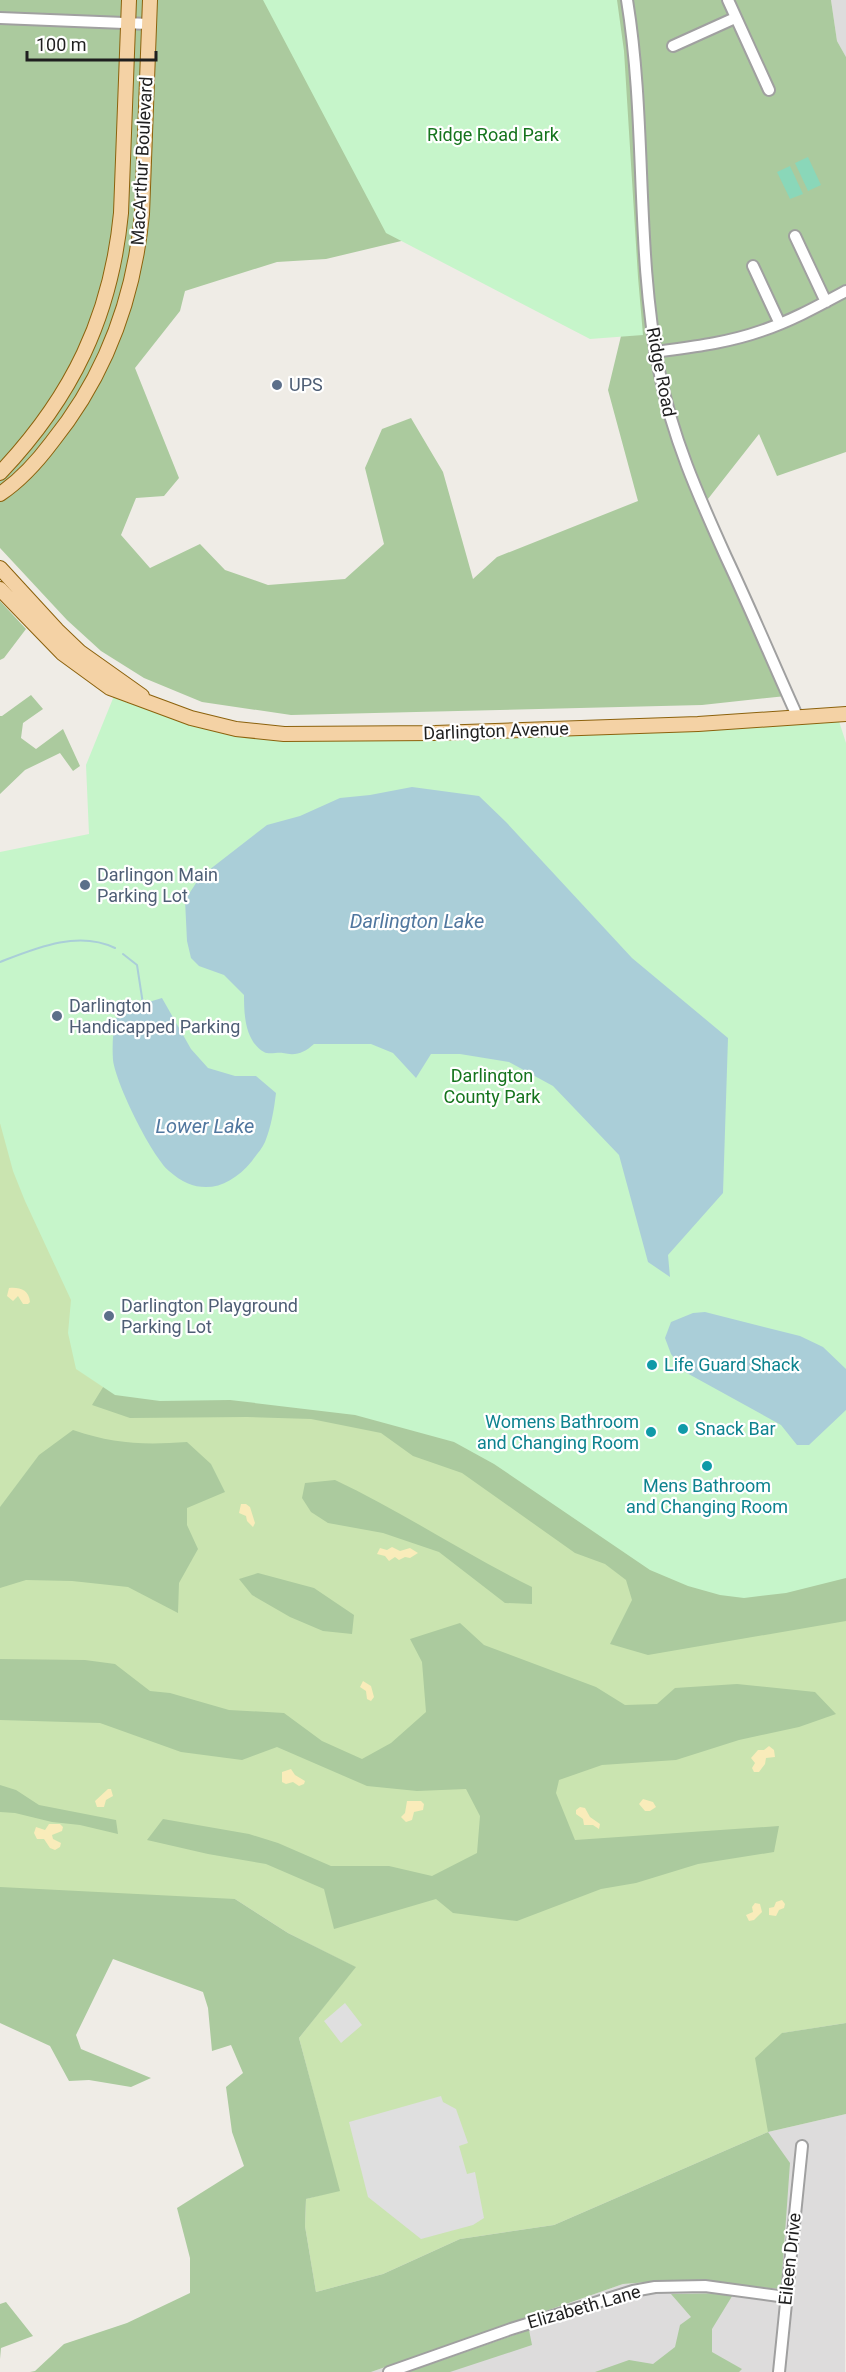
<svg xmlns="http://www.w3.org/2000/svg" width="846" height="2372" font-family="Roboto,sans-serif">
  <style>
    .residential { fill: #dddcdc }
    .grass { fill: #cae4b0 }
    .forest { fill: #abca9e; fill-rule: evenodd }
    .sand { fill: #f9ecba }
    .park { fill: #c6f5ca }
    .pitch { fill: #8ad7b9 }
    .parking { fill: #dfdfdf }
    .water { fill: #aaced8 }
    .lines { fill: none; stroke-linecap: round; stroke-linejoin: round }
    .stream { stroke: #aaced8; stroke-width: 2 }
    .minor-casing { stroke: #a0a0a0; stroke-width: 14 }
    .major-casing { stroke: #8c620d; stroke-width: 16 }
    .minor { stroke: #fff; stroke-width: 10 }
    .major { stroke: #f4d2a5; stroke-width: 14 }
    .service-dot { fill: #5c6f8a; stroke: #fff; stroke-width: 2 }
    .culture-dot { fill: #0f9aa8; stroke: #fff; stroke-width: 2 }
    .labels { text-anchor: middle; stroke-width: 4.5; stroke-linejoin: round; paint-order: stroke }
    .park-label { font-size: 18px; fill: #15741d; stroke: #fff }
    .street-label { font-size: 18px; fill: #1f1f1f; stroke: #fff }
    .service-label { font-size: 18px; fill: #4e5e75; stroke: #fff; text-anchor: start }
    .culture-label { font-size: 18px; fill: #0d838f; stroke: #fff; text-anchor: start }
    .water-label { font-size: 20px; font-style: italic; fill: #50779f; stroke: #fff }
  </style>
  <rect width="100%" height="100%" fill="#efece6"/>
  <path class="residential" d="M831,0H846V57L837,41Z
    M846,2114L845,2372H371L623,2284L674,2280L780,2289L768,2132Z"/>
  <path class="grass" d="M0,1123L355,1415L846,1578V2023L783,2033L768,2132L554,2225L460,2239L383,2274L316,2292L305,2226L306,2199L339,2190L299,2038L355,1967L288,1933L235,1899L0,1906Z"/>
  <path class="forest" d="M0,0H831L837,41L846,57V452L777,476L759,434L704,504L786,696L702,705L291,715L202,702L144,678L101,651L67,620L0,548ZM439,232L621,336L608,390L638,501L497,557L473,579L443,472L411,418L382,429L365,468L384,544L345,579L268,585L225,570L200,544L150,568L121,535L136,498L164,496L179,478L135,368L180,311L185,291L277,262L326,259Z
    M0,601L26,629L4,658L0,660Z
    M31,695L43,709L23,723L21,738L36,749L63,729L80,766L73,771L60,753L25,770L0,794V716H2Z
    M136,1334L846,1536V1621L648,1655L610,1644L632,1600L626,1580L605,1564L575,1553L462,1473L413,1456L381,1433L311,1419L247,1417L130,1418L92,1405Z
    M73,1430C114,1444 144,1445 187,1442L211,1464L225,1492L187,1508V1525L198,1549L179,1583L178,1613L128,1587L72,1581L26,1580L0,1588V1507L39,1455Z
    M335,1480C403,1512 465,1554 532,1587V1604L505,1603L439,1552L383,1533L328,1523L311,1512L302,1498L305,1483Z
    M258,1573L314,1588L354,1615L352,1634L323,1631L290,1617L252,1595L239,1579Z
    M460,1623L484,1645L596,1687L625,1705L657,1704L675,1688L737,1684L815,1692L836,1714L799,1727L739,1740L676,1760L602,1765L559,1780L556,1793L575,1840L779,1826L774,1852L698,1864L636,1883L601,1889L517,1921L453,1913L436,1899L334,1929L324,1889L266,1864L208,1854L147,1840L163,1819L249,1834L278,1843L331,1866H389L432,1876L477,1853L480,1816L466,1789L417,1791L367,1786L277,1747L242,1760L181,1752L100,1723L0,1720V1659L85,1660L115,1664L150,1691L170,1693L229,1710L284,1713L322,1741L362,1759L391,1743L426,1712L422,1662L410,1639Z
    M0,1785L16,1790L39,1805L116,1820L118,1834L80,1825L52,1822L15,1813L0,1812Z
    M0,1887L235,1899L288,1933L356,1967L299,2038L340,2191L306,2199L305,2226L316,2292L383,2274L460,2239L554,2225L768,2132L755,2058L782,2033L846,2023V2114L768,2132L790,2163L781,2289L674,2280L623,2284L371,2372H30L35,2371L64,2344L127,2323L190,2293V2258L177,2208L244,2166L232,2132L226,2087L243,2073L231,2045L212,2051L208,2008L203,1992L113,1959L76,2035L81,2049L151,2078L131,2087L89,2080L69,2081L50,2046L0,2023Z
    M734,2293L712,2329V2352L742,2369L739,2372H595L629,2360L653,2364L675,2347L680,2325L691,2317L671,2294Z
    M6,2302L33,2336L1,2348L0,2359V2304Z
    M529,2330L532,2345L450,2372H408Z"/>
  <path class="sand" d="M9,1288C20,1287 29,1290 30,1302L28,1304H23L18,1296L13,1301L7,1296Z
    M241,1504H246L250,1507L255,1523L253,1527L247,1521L246,1516L239,1513Z
    M392,1547L400,1551L410,1548L418,1553L410,1558L405,1557L399,1560L395,1557L389,1561L385,1556L377,1554L380,1548L387,1550Z
    M363,1681L371,1686L374,1697L371,1701L367,1699L366,1691L360,1687Z
    M769,1746L774,1750L775,1757L766,1758L765,1764L759,1772H754L752,1768L755,1763L751,1758L758,1750H764Z
    M291,1769L295,1775L305,1781L304,1784L299,1786L293,1782L286,1784L282,1782V1772Z
    M108,1789H111L113,1796L106,1800L104,1807H97L95,1801Z
    M643,1799L653,1802L656,1807L650,1811H645L639,1804Z
    M407,1801H421L424,1804L423,1810L414,1812L412,1820L406,1822L401,1817L405,1813Z
    M580,1807L585,1808L590,1817L600,1824L599,1829L593,1825H584L583,1819L576,1814V1810Z
    M49,1824H60L63,1827L62,1831L52,1835L53,1839L61,1843L60,1847L55,1850L50,1848L44,1839H37L34,1833L36,1827L45,1830Z
    M782,1900L785,1904L784,1908L779,1910L776,1916L769,1915V1908L774,1907L776,1902Z
    M755,1903L760,1904L762,1912L754,1920L749,1921L746,1915L753,1912L752,1907Z"/>
  <path class="park" d="M263,0H617L624,51L638,277L643,335L590,339L386,233Z
    M116,691L260,732L837,715L846,743V1578L786,1593L744,1598L720,1595L688,1586L650,1570L494,1464L454,1442L355,1415L230,1400L160,1401L115,1395L76,1369L68,1333L71,1300L25,1201L13,1171L0,1123V852L89,834L86,765Z"/>
  <path class="pitch" d="M808,157L821,185L808,191L795,163Z
    M790,166L803,194L790,199L777,172Z"/>
  <path class="parking" d="M345,2003L362,2025L341,2043L324,2021Z
    M441,2096L443,2102L456,2109L468,2143L459,2146L467,2174L475,2172L484,2218L473,2225L421,2239L368,2197L349,2122Z"/>
  <path class="water" d="M412,787L479,796L506,822L632,958L728,1038L723,1193L668,1255L670,1277L648,1262L619,1155L553,1086L509,1062L460,1054H431L416,1078L393,1053L371,1044H314C304,1053 296,1056 283,1053C277,1052 269,1055 264,1052C245,1041 244,1015 244,995L224,975L199,966L191,958L187,941L185,900L200,877L267,825L300,816L340,798L370,795Z
    M162,998L191,1049L208,1068L235,1076H256L276,1093C274,1110 271,1127 265,1142C262,1149 256,1155 252,1161C228,1190 198,1197 169,1171C151,1155 116,1084 113,1060C112,1046 113,1033 115,1019L129,1008Z
    M705,1312L800,1336L823,1347L846,1369V1410L809,1445H797L781,1425L685,1372L671,1354L665,1338L671,1322L693,1313Z"/>
  <g class="lines">
    <path class="stream" d="M123,954L137,965L143,1004
      M0,962C36,948 78,930 115,948"/>
    <g class="minor-casing">
      <path id="minor" d="M627,0C647,122 635,248 659,370C672,437 698,495 726,557C751,610 774,665 798,718
        M728,0L769,90
        M0,18L149,24
        M673,46L735,18
        M795,236L826,302
        M753,266L780,324
        M655,352C691,347 727,343 761,331C791,321 818,306 846,291
        M389,2372L511,2329L633,2291L655,2287L705,2286L786,2297
        M779,2372L802,2146"/>
    </g>
    <g class="major-casing">
      <path id="major" d="M0,473C72,397 111,317 121,213L129,0
        M0,494C21,480 37,462 52,442C106,375 134,299 142,214L150,0
        M0,568L57,630L80,652L142,696
        M0,589L62,653L110,688L191,718L236,729L284,734L435,733L698,724L846,714"/>
    </g>
    <use href="#minor" class="minor"/>
    <use href="#major" class="major"/>
  </g>
  <g class="service-dot">
    <circle cx="277" cy="385" r="6"/>
    <circle cx="85" cy="885" r="6"/>
    <circle cx="57" cy="1016" r="6"/>
    <circle cx="109" cy="1316" r="6"/>
  </g>
  <g class="culture-dot">
    <circle cx="652" cy="1365" r="6"/>
    <circle cx="683" cy="1429" r="6"/>
    <circle cx="651" cy="1432" r="6"/>
    <circle cx="707" cy="1466" r="6"/>
  </g>
  <g class="labels">
    <g class="park-label">
      <text x="493" y="141">Ridge Road Park</text>
      <text x="492" y="1082">Darlington<tspan x="492" dy="21">County Park</tspan></text>
    </g>
    <g class="street-label">
      <text transform="translate(142 161) rotate(-87)" y="6">MacArthur Boulevard</text>
      <text transform="translate(661 372) rotate(79)" y="6">Ridge Road</text>
      <text transform="translate(496 731) rotate(-2)" y="6">Darlington Avenue</text>
      <text transform="translate(790 2259) rotate(-84)" y="6">Eileen Drive</text>
      <text transform="translate(584 2307) rotate(-16)" y="6">Elizabeth Lane</text>
    </g>
    <g class="service-label">
      <text x="289" y="391">UPS</text>
      <text x="97" y="881">Darlingon Main<tspan x="97" dy="21">Parking Lot</tspan></text>
      <text x="69" y="1012">Darlington<tspan x="69" dy="21">Handicapped Parking</tspan></text>
      <text x="121" y="1312">Darlington Playground<tspan x="121" dy="21">Parking Lot</tspan></text>
    </g>
    <g class="culture-label">
      <text x="664" y="1371">Life Guard Shack</text>
      <text x="639" y="1428" text-anchor="end">Womens Bathroom<tspan x="639" dy="21">and Changing Room</tspan></text>
      <text x="695" y="1435">Snack Bar</text>
      <text x="707" y="1492" text-anchor="middle">Mens Bathroom<tspan x="707" dy="21">and Changing Room</tspan></text>
    </g>
    <g class="water-label">
      <text x="417" y="928">Darlington Lake</text>
      <text x="205" y="1133">Lower Lake</text>
    </g>
  </g>
  <path d="M27 51v9h129v-9" fill="none" stroke="#1f1f1f" stroke-width="3"/>
  <text x="36" y="51" font-size="18" fill="#1f1f1f" stroke="#ffffff" stroke-width="4.5" paint-order="stroke">100 m</text>
</svg>
